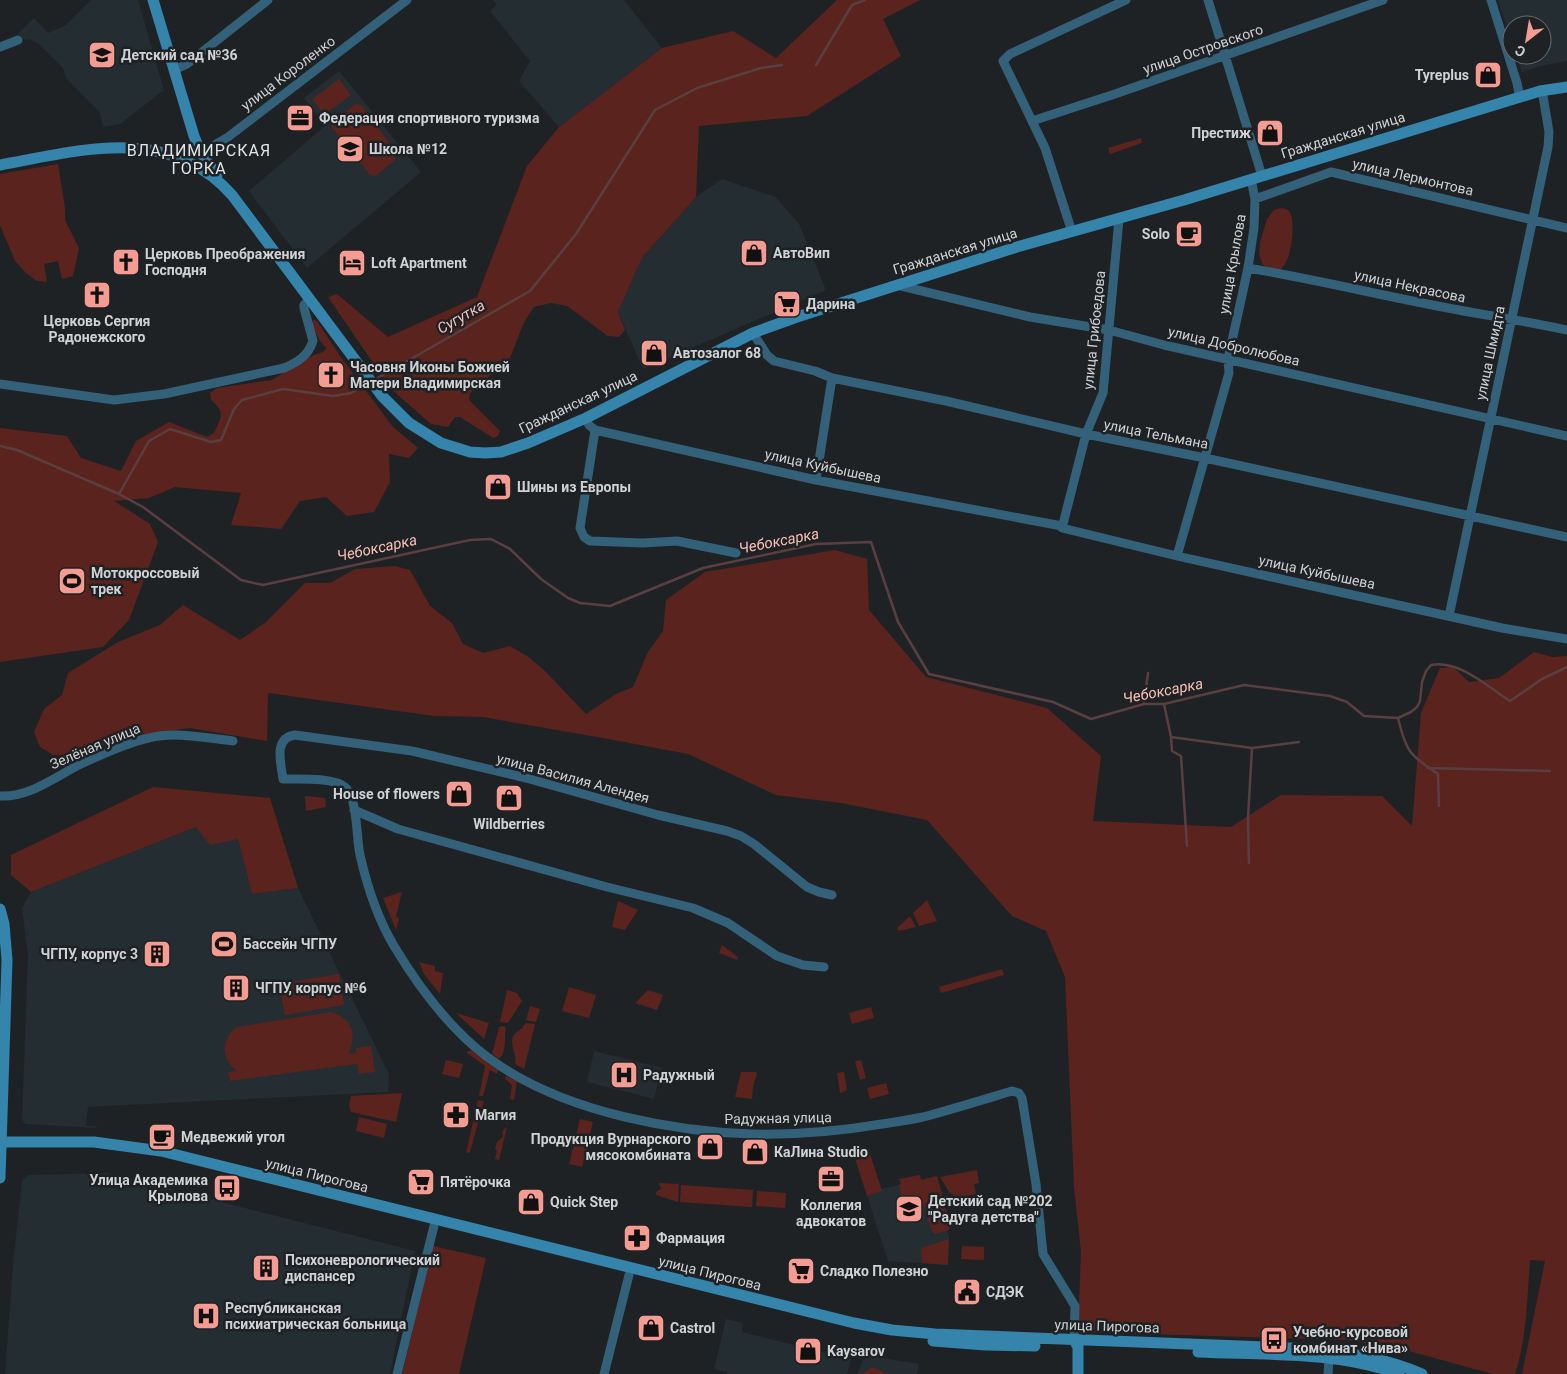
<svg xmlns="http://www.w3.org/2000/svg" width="1567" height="1374" font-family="Roboto,sans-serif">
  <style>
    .built { fill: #242d32 }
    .green { fill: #5a231e }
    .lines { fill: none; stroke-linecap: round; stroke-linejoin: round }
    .stream { stroke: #593f40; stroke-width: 2.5 }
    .street { stroke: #33617a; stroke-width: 9 }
    .secondary { stroke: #3484ac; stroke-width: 11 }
    .labels { text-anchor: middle; stroke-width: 5; stroke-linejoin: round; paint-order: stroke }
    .street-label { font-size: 14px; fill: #cfd1d3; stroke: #1f2225 }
    .poi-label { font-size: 14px; font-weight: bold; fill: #cfd1d3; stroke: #1f2225; text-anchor: start }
    .water-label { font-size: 15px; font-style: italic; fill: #fabfb8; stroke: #1f2225 }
    .quarter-label { font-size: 16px; letter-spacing: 1px; fill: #e0e5e8; stroke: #1f2225 }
  </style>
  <rect width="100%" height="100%" fill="#1f2225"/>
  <path class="built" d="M91,0H138L164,90L120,124L103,127L100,113L66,78L63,68L38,43L29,39L25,40L18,34L34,18L48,33L66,25Z
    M493,0H624L662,48L559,127L519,81L530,61L490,11L497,5Z
    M1498,0H1567V61L1537,67L1522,72L1516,55H1542V25H1512V42Z
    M339,71L421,172L307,268L249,191L325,126L304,98Z
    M722,179L776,197L799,224L826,290L643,369L618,312L642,258L696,197Z
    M196,827L238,839L252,894L298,888L389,1074L388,1092L88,1107L86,1126H97L96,1128L26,1124L22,1120L28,956L22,908L31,892Z
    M594,1051L662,1068L654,1099L587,1082Z
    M869,1151L881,1189L937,1176L949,1220V1230L947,1231L949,1237L948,1265L888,1261L854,1155Z
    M107,1173L415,1251L390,1374H5L13,1264L22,1181L28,1175Z
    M726,1319L743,1323L742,1332L851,1359L847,1374H727V1372L714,1369Z
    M865,1355L919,1364L917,1374H857Z"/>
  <path class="green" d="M837,0H920L883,19L901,56L807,116L699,126L696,197L642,258L618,312L625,330L619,337L608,336L567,306L551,303L534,307L524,322L510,358L470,393L469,400L500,431L498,436L493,438L460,417H455L448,427L431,424L391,389L328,297L337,294L388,337L477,297L527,166L559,127L662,48L733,31L776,58Z
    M339,79L351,95L324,115L312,99Z
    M356,104L361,105L397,153L395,160L376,176L370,175L332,128L333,122Z
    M1141,138L1142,143L1110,154L1108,148Z
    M58,164L65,208V220L79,248L73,276L62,279L58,261L44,264L47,282L37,281L26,273L15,261L0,225V174Z
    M1282,208C1285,209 1287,209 1289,211C1297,220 1291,269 1278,270C1272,271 1267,267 1263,265L1259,254L1260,243L1267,219L1274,210Z
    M314,320L317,321L340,356L393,427L418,448L409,458L389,454L390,482L374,512L347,516L326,497L300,501L281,529L231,525L241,493L175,487L149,498L114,501L150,524L158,542L129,620L103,647L0,662V428L67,436L81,458L121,471L136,441L169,422L207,437L214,433C221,417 226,413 211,400L210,393L217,388L272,380L307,358L325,351L326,348L320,341L311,323Z
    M835,550L867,559L869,610L926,677L1047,708L1101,756L1093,821L1231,827L1281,795L1382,796L1412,826L1421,713L1440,668L1453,667L1469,682L1499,678L1534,652L1552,657L1567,656V1374H1522L1545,1261L1530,1260C1527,1298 1527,1338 1515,1374H1493L1405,1350L1347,1340L1078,1332L1081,1252L1074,1187L1065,977L1046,931L1012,916L927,820L841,803L776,795L688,754L603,738L483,717L434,716L268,693L267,741L190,728L133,736L72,755H53L40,747L34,732L44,709L62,695L68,673L118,642L160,625L183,605L240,640L266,622L305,583H330L355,569L395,566L410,570L430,606L452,623L463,644L483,653L510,646L530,658L545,671L586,714L616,694L633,687L648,652L663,631L666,600L705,572Z
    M153,787L270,798L298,888L252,894L238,839L210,845L196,827L31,892L11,875V855Z
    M305,796L325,798L326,807L306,811Z
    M402,892L396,916L399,919L396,930L383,898Z
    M927,900L937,921L919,926L913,913Z
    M618,901L638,910L625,930L612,927Z
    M910,916L916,927L899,931L897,928Z
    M722,945L738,957L737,960L719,953Z
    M419,962L435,966V971L443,973L440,994L424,974Z
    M1002,969L1004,975L941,993L939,987Z
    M339,974L344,1005L285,1015L279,984Z
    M569,987L596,995L589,1018L562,1011Z
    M507,990L517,993L522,1001L508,1023L500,1022Z
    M648,990L663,995L657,1010L635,1003Z
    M530,1006L540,1009L536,1022L526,1020Z
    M871,1007L874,1018L852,1024L849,1013Z
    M331,1012C352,1018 358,1035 348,1054L356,1053V1048L371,1046L375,1072L359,1074L357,1064L230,1081L228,1072L237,1071C221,1059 220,1039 237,1027Z
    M456,1013L489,1023L484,1039Z
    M526,1023L535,1024L524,1069L515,1064C518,1050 502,1038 523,1028V1026Z
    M503,1026L506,1027C504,1037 507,1052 499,1059L492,1054L499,1027Z
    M471,1050L498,1070L497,1074L490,1070L483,1096H479L485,1066L466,1052Z
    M446,1060L463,1064L459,1078L442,1074Z
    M861,1060L866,1078L860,1080L855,1061Z
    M741,1072H756L757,1074L753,1086L752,1099L735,1097Z
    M844,1072L847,1090L840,1093L837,1073Z
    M506,1076L517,1081L514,1100L510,1099L512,1085L505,1079Z
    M886,1083L889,1094L870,1099L867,1088Z
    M402,1093L396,1122L351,1112L349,1106L351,1096Z
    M478,1100L484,1101L470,1152L466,1153Z
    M506,1110L511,1111L508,1124L500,1120V1115Z
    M359,1117L387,1124L384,1138L356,1131Z
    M580,1119L593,1122L582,1167L569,1164Z
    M507,1127L499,1160L495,1159L497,1151L495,1148L497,1142L503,1137L502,1131Z
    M869,1151L882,1191L867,1196L854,1155Z
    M977,1170L979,1183L974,1184L976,1194L957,1198L949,1192L940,1177Z
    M920,1175L921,1180L937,1176L949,1220V1230L935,1234L932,1232L921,1196L909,1200L902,1197L899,1185L901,1184L899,1179Z
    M659,1183L679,1184L678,1202L656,1195V1192L661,1189Z
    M681,1185L753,1190L752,1207L680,1202Z
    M757,1191L786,1193L785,1208L756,1206Z
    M949,1239L948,1265L922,1263L921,1248Z
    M433,1246L486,1258L459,1374H402Z
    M962,1246L984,1247V1260L961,1259Z
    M873,1367L887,1374H861Z"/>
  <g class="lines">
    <path class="stream" d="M816,65L852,5L865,0
      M374,380L530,291L576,234L655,110L697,88L761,68L782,65
      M0,446L17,450L119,494L143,507L241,580L263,585L470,540L491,539L510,549L541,579L568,598L580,603L610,606L703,568L816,544L871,542L898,622L929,674L1053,702L1091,719L1144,704H1164L1244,685L1330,696L1347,702L1364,716L1398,718L1411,712L1417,707L1420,701L1422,682L1426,671L1431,665C1458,659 1488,687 1510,701L1542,679L1567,667
      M119,494L149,441L170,429L211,442L221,440L234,409L242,400L283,389L333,396L351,393L369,383
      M1144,704L1148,673
      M1164,704L1171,737L1252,748L1299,742
      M1398,718C1406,751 1409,755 1438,774L1439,806
      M1171,737L1172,751L1181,756L1187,846
      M1428,768L1550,771
      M1249,863L1248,818L1252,748"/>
    <path class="street" d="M1208,0L1262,176
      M1491,0L1517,83L1520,98
      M0,47L18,40
      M174,70L187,64L268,0
      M1032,121L1115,94L1383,0
      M201,153L228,137L407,0
      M1255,199L1331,172L1567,228
      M1119,219L1103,393L1086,434L1062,528L1177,556L1502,628L1567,639
      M1072,232L1045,148L1003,61L1010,54L1126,0
      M1248,268C1326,281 1403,301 1481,314C1510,319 1538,324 1567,330
      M897,285L1030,317L1109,330L1164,345L1567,436
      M753,333L767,355L774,361L815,371L832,378L946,401L1086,434L1205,458L1567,537
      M0,384L114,400L164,394L284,368C298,362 308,356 313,341L304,308V305L310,299
      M586,418L589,425L595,430L816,480L1062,526
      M595,430L580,528L584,537L590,541L643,543L677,541L736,553
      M816,480L832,378
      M1177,556L1229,373L1228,359L1248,268L1254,228L1255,199L1251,179
      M1449,616L1548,147L1549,132L1543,96
      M0,796C29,798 56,776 81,764C102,754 126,743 149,738C176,731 206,738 233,741
      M354,810L398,829L607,887L693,908L728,923L777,956L803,965L824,967
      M832,895L819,892L807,887L754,844L741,836L727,831L658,815L526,778L412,751L295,735C273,738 281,763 283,779C299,779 335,777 346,788C358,801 356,837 360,855C367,886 378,919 394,946C418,986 448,1027 486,1056C527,1087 575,1105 625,1117C713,1138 793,1139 882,1124C895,1122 909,1120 923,1117C953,1109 982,1100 1012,1091L1019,1093L1022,1098L1036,1184L1043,1254L1075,1306L1074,1340
      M397,1374L434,1226
      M604,1374L629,1275
      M1328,1374L1329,1359"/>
    <path class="secondary" d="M153,0L194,136L201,153L217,175
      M0,165C82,150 169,124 232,195L382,396L409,423L441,443L470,452L485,453L501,452L528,443L586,418L753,333L797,317L1017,247L1184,200L1540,91L1567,87
      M0,909L4,924L7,960L0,1178
      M2,1142H94L161,1151L854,1323L892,1330L935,1334L1314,1349C1351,1353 1388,1359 1422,1374
      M1074,1340L1078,1347V1374
      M933,1341L986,1345L1035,1346
      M1198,1352C1265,1355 1336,1351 1399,1374"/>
  </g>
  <defs>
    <g id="school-square" transform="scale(1.4375)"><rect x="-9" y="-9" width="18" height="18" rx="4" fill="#f59c92" stroke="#1f2225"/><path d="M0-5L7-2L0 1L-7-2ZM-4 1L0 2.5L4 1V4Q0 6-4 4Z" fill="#111"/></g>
    <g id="shop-square" transform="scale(1.4375)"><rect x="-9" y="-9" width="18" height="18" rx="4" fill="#f59c92" stroke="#1f2225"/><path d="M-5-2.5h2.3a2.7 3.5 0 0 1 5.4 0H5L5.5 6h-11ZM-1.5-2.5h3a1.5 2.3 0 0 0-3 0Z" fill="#111"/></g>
    <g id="office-square" transform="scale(1.4375)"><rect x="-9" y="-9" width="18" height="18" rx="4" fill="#f59c92" stroke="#1f2225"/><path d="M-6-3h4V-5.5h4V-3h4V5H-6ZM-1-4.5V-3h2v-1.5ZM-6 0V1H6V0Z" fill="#111"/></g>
    <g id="cafe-square" transform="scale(1.4375)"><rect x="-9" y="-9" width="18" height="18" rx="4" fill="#f59c92" stroke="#1f2225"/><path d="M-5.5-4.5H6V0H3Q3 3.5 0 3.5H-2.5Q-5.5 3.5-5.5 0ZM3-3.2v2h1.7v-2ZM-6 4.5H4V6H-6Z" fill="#111"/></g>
    <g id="church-square" transform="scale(1.4375)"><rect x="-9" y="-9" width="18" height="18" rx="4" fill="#f59c92" stroke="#1f2225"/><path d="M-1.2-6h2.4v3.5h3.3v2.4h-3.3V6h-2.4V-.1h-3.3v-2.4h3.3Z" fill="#111"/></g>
    <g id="hotel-square" transform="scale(1.4375)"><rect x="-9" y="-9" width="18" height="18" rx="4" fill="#f59c92" stroke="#1f2225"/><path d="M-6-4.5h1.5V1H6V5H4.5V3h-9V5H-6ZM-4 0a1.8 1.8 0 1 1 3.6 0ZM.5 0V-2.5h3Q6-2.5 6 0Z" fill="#111"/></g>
    <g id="supermarket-square" transform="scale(1.4375)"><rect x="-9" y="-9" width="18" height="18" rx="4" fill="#f59c92" stroke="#1f2225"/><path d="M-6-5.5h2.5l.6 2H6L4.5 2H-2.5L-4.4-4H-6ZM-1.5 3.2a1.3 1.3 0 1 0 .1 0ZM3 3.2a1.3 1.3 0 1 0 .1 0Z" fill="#111"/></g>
    <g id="stadium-square" transform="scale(1.4375)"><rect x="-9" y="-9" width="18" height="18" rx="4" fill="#f59c92" stroke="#1f2225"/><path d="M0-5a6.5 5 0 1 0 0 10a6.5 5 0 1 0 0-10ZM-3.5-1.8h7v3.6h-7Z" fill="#111"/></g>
    <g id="building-square" transform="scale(1.4375)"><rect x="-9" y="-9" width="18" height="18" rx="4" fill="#f59c92" stroke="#1f2225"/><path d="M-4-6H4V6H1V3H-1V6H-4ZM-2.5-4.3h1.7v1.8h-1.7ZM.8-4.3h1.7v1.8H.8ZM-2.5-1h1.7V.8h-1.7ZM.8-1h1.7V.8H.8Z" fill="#111"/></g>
    <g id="hospital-square" transform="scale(1.4375)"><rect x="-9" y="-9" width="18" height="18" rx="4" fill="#f59c92" stroke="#1f2225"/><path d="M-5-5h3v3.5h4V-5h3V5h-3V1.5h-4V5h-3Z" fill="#111"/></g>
    <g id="pharmacy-square" transform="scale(1.4375)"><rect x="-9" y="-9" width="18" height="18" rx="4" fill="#f59c92" stroke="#1f2225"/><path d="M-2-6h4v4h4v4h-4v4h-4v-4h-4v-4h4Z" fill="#111"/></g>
    <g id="bus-square" transform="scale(1.4375)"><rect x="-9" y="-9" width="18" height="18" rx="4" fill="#f59c92" stroke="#1f2225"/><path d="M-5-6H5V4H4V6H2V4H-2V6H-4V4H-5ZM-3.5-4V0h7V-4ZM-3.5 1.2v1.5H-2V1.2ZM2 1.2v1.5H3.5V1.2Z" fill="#111"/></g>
    <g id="civic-square" transform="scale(1.4375)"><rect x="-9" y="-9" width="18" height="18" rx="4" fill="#f59c92" stroke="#1f2225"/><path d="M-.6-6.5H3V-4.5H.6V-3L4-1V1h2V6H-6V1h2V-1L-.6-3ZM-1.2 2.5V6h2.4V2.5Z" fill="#111"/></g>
  </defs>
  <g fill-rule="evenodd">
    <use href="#school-square" x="102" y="55"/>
    <use href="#shop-square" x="1488" y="75"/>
    <use href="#office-square" x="300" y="118"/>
    <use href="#shop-square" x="1270" y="133"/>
    <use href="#school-square" x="350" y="149"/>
    <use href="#cafe-square" x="1189" y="234"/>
    <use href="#shop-square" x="754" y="253"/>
    <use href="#church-square" x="126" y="262"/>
    <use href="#hotel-square" x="352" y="263"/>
    <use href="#church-square" x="97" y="295"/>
    <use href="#supermarket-square" x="787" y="304"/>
    <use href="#shop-square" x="654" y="353"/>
    <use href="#church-square" x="331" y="375"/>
    <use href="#shop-square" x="498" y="487"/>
    <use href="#stadium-square" x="72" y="581"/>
    <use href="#shop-square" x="459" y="794"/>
    <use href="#shop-square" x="509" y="798"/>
    <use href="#stadium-square" x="224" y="944"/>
    <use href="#building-square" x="157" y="954"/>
    <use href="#building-square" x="236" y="988"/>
    <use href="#hospital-square" x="624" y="1075"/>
    <use href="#pharmacy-square" x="456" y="1115"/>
    <use href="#cafe-square" x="162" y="1137"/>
    <use href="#shop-square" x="710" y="1147"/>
    <use href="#shop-square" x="755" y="1152"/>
    <use href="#office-square" x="831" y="1179"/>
    <use href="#supermarket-square" x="421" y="1182"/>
    <use href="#bus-square" x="227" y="1188"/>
    <use href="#shop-square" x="531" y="1202"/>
    <use href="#school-square" x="909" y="1209"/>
    <use href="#pharmacy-square" x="637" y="1238"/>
    <use href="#building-square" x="266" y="1268"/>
    <use href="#supermarket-square" x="801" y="1271"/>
    <use href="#civic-square" x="967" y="1292"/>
    <use href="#hospital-square" x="206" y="1316"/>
    <use href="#shop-square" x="651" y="1328"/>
    <use href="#bus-square" x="1274" y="1340"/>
    <use href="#shop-square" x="808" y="1351"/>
  </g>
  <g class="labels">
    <g class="street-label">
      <text transform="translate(1203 49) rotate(-19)" y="5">улица Островского</text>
      <text transform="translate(288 73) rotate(-37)" y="5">улица Короленко</text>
      <text transform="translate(1343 135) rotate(-17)" y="5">Гражданская улица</text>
      <text transform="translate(1413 177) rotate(13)" y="5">улица Лермонтова</text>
      <text transform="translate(955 251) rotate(-17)" y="5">Гражданская улица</text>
      <text transform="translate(1232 264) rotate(-80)" y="5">улица Крылова</text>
      <text transform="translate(1410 286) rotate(12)" y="5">улица Некрасова</text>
      <text transform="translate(1094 330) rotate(-84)" y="5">улица Грибоедова</text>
      <text transform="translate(1234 346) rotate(13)" y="5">улица Добролюбова</text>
      <text transform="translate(1490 353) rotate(-78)" y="5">улица Шмидта</text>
      <text transform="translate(578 402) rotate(-25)" y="5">Гражданская улица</text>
      <text transform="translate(1156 434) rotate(11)" y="5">улица Тельмана</text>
      <text transform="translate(823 466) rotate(12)" y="5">улица Куйбышева</text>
      <text transform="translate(1317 572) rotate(12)" y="5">улица Куйбышева</text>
      <text transform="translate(95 746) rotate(-23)" y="5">Зелёная улица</text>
      <text transform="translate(573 778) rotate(15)" y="5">улица Василия Алендея</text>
      <text transform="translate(778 1118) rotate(-1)" y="5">Радужная улица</text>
      <text transform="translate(317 1175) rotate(14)" y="5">улица Пирогова</text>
      <text transform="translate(710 1273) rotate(14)" y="5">улица Пирогова</text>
      <text transform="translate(1107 1326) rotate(2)" y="5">улица Пирогова</text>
    </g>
    <g class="poi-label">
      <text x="121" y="60">Детский сад №36</text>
      <text x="1469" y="80" text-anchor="end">Tyreplus</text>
      <text x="319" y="123">Федерация спортивного туризма</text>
      <text x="1251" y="138" text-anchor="end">Престиж</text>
      <text x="369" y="154">Школа №12</text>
      <text x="1170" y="239" text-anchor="end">Solo</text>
      <text x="773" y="258">АвтоВип</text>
      <text x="145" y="259">Церковь Преображения<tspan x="145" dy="16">Господня</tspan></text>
      <text x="371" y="268">Loft Apartment</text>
      <text x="806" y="309">Дарина</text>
      <text x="97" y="326" text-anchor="middle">Церковь Сергия<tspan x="97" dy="16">Радонежского</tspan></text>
      <text x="673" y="358">Автозалог 68</text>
      <text x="350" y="372">Часовня Иконы Божией<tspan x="350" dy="16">Матери Владимирская</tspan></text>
      <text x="517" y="492">Шины из Европы</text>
      <text x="91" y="578">Мотокроссовый<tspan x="91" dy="16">трек</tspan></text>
      <text x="440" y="799" text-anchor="end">House of flowers</text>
      <text x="509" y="829" text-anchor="middle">Wildberries</text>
      <text x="243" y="949">Бассейн ЧГПУ</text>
      <text x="138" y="959" text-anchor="end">ЧГПУ, корпус 3</text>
      <text x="255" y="993">ЧГПУ, корпус №6</text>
      <text x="643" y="1080">Радужный</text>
      <text x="475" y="1120">Магия</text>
      <text x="181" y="1142">Медвежий угол</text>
      <text x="691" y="1144" text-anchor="end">Продукция Вурнарского<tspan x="691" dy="16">мясокомбината</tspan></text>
      <text x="774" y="1157">КаЛина Studio</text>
      <text x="208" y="1185" text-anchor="end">Улица Академика<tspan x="208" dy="16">Крылова</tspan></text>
      <text x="440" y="1187">Пятёрочка</text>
      <text x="928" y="1206">Детский сад №202<tspan x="928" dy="16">"Радуга детства"</tspan></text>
      <text x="550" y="1207">Quick Step</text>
      <text x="831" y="1210" text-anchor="middle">Коллегия<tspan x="831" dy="16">адвокатов</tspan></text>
      <text x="656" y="1243">Фармация</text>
      <text x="285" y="1265">Психоневрологический<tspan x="285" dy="16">диспансер</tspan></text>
      <text x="820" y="1276">Сладко Полезно</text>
      <text x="986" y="1297">СДЭК</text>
      <text x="225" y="1313">Республиканская<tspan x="225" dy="16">психиатрическая больница</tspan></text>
      <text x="670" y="1333">Castrol</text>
      <text x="1293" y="1337">Учебно-курсовой<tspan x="1293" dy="16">комбинат «Нива»</tspan></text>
      <text x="827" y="1356">Kaysarov</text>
    </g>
    <g class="water-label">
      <text transform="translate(461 317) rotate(-30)" y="5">Сугутка</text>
      <text transform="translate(779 541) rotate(-11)" y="5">Чебоксарка</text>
      <text transform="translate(377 548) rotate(-12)" y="5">Чебоксарка</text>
      <text transform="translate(1163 691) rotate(-11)" y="5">Чебоксарка</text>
    </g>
    <g class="quarter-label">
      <text x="199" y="156">ВЛАДИМИРСКАЯ<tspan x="199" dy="18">ГОРКА</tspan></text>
    </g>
  </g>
  <g transform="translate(1527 40) rotate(211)"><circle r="24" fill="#1f2225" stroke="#65686b"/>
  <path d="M0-4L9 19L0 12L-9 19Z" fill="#f59c92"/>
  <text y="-8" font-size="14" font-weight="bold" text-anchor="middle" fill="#cfd1d3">С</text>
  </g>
</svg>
